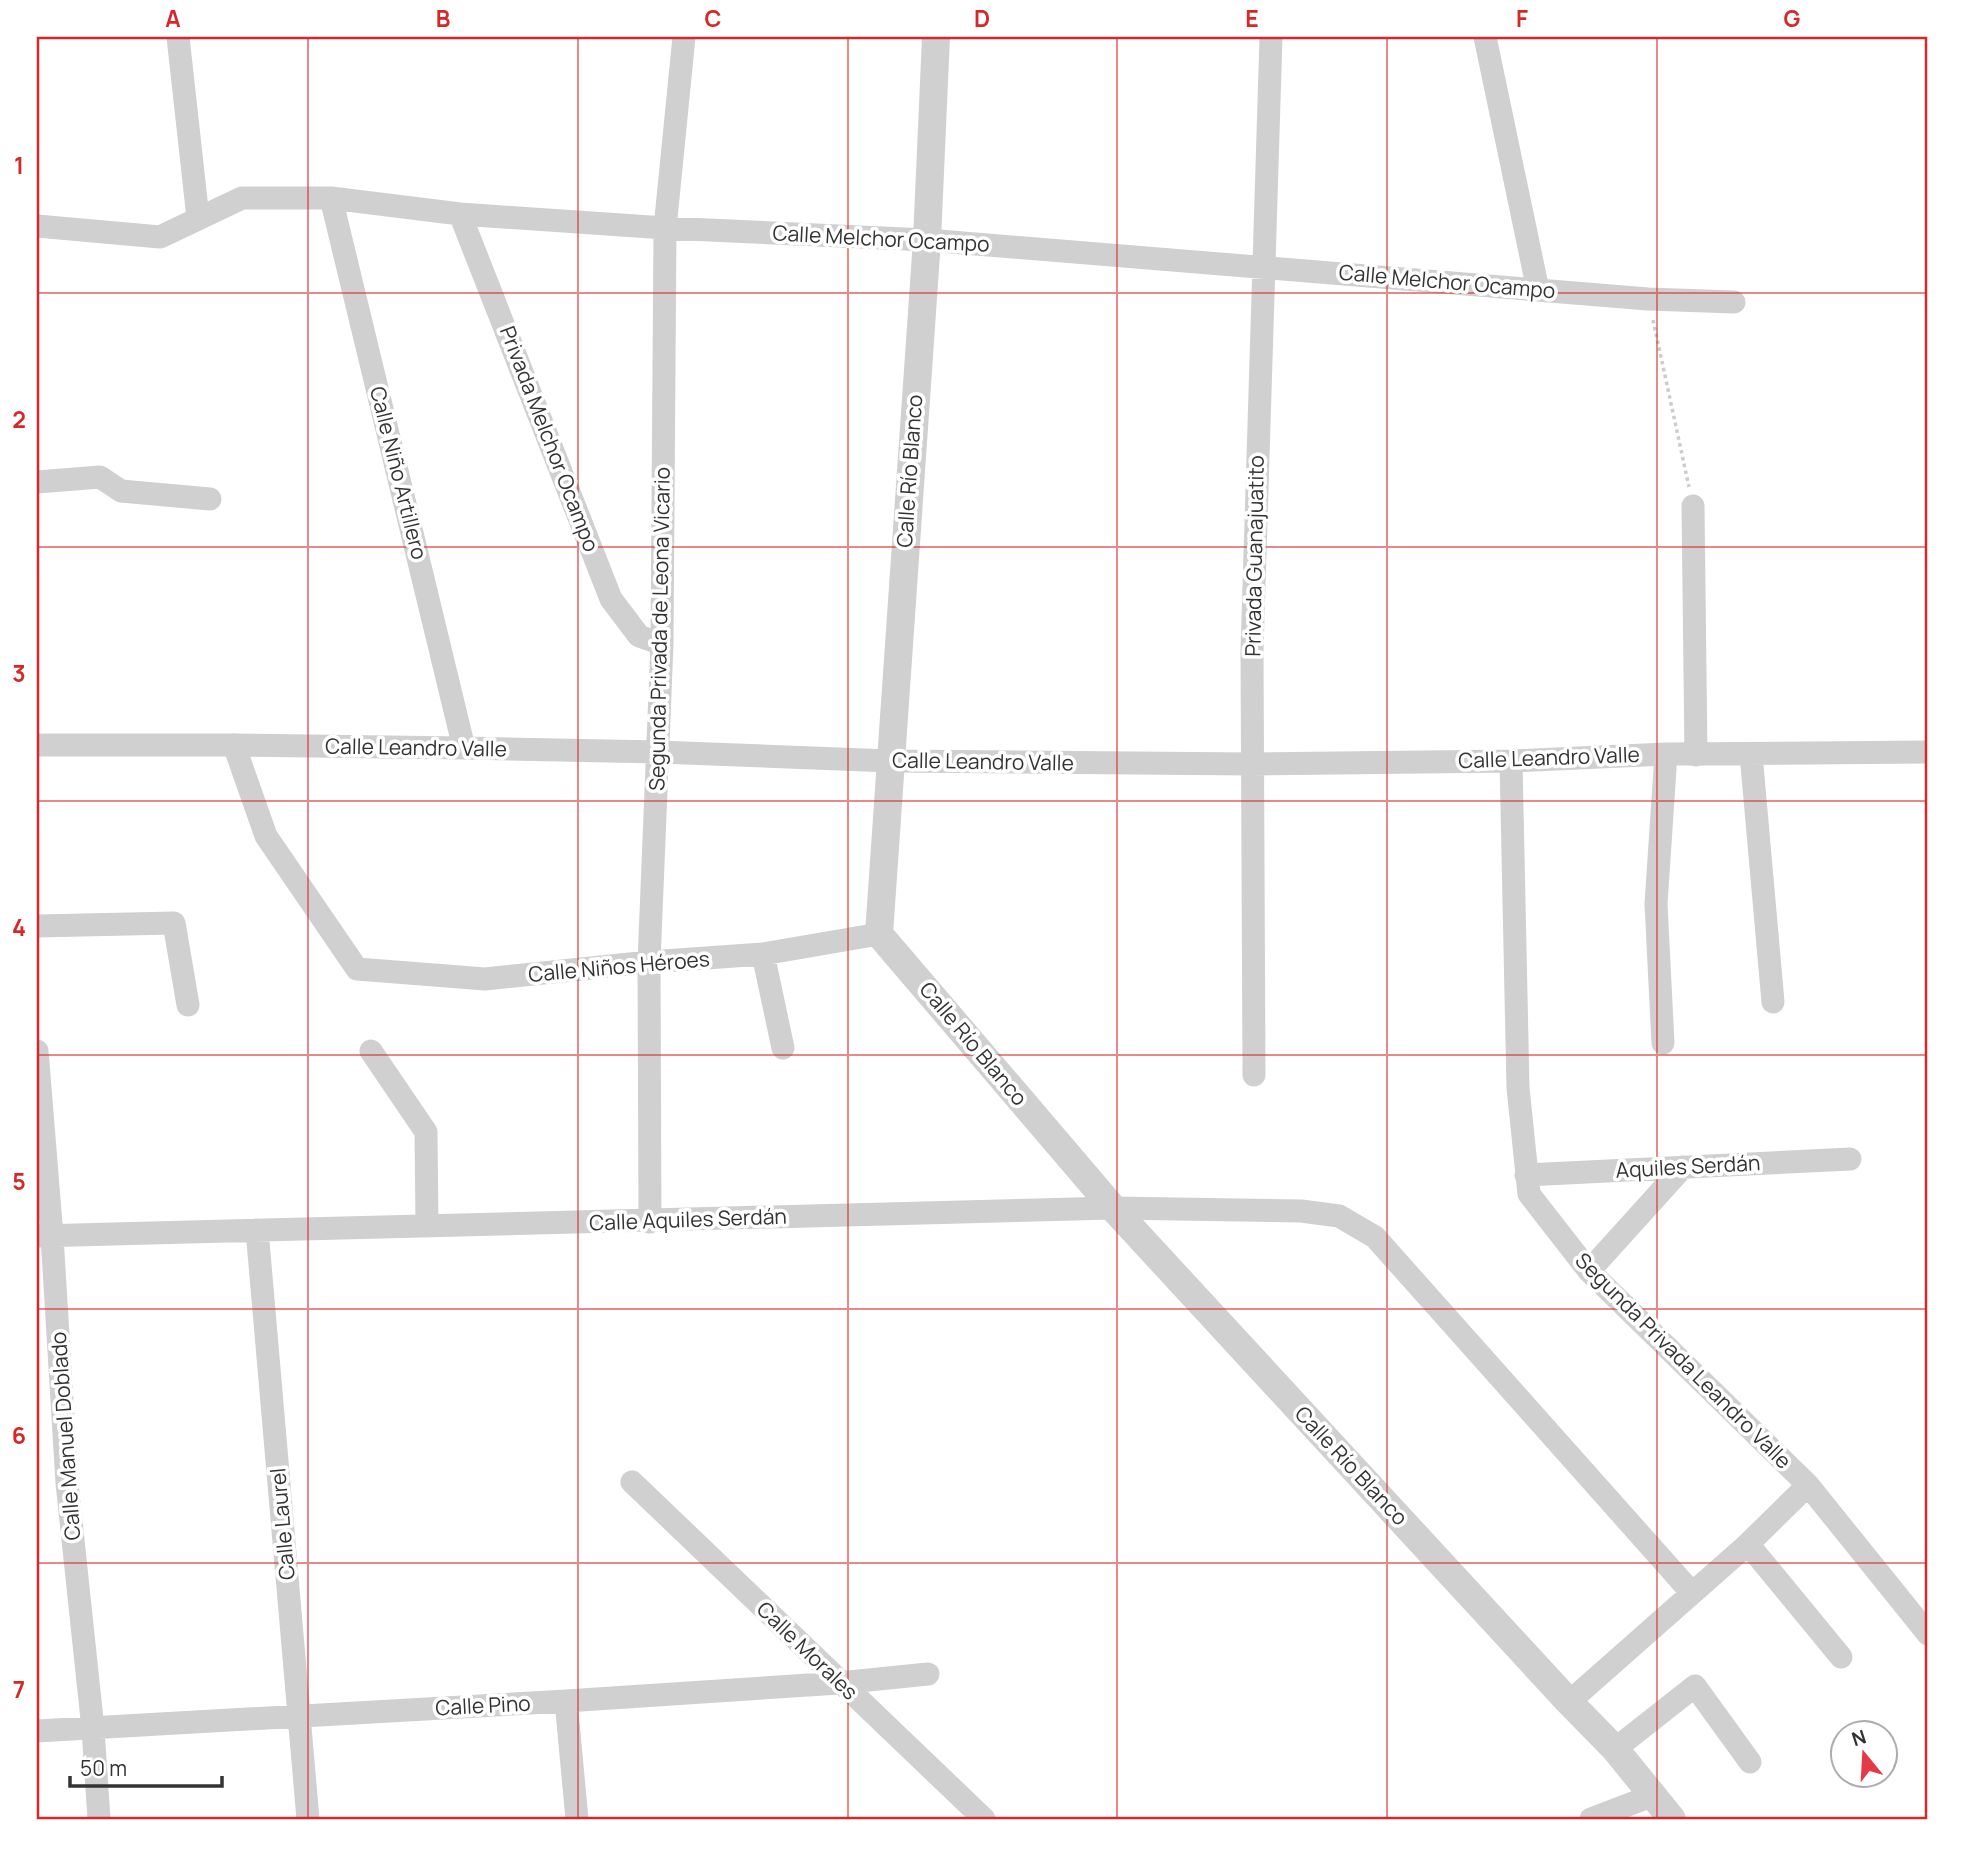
<svg xmlns="http://www.w3.org/2000/svg" width="1965" height="1856" font-family="Manrope,sans-serif">
  <style>
    .lines { fill: none; stroke-linecap: round; stroke-linejoin: round }
    .path { stroke: #cdcdcd; stroke-width: 3.5; stroke-dasharray: 3.5 3.5; stroke-linecap: butt }
    .minor { stroke: #d0d0d0; stroke-width: 23 }
    .tertiary { stroke: #d0d0d0; stroke-width: 28 }
    .grid { fill: none; stroke: #d62828; stroke-width: 2; stroke-opacity: 0.55 }
    .labels { text-anchor: middle; stroke-width: 7; stroke-linejoin: round; paint-order: stroke }
    .street-label { font-size: 21px; fill: #333; stroke: #fff }
    .neatline { fill: none; stroke: #d62828; stroke-width: 2.5 }
    .grid-label { font-size: 23px; text-anchor: middle; font-weight: bold; fill: #d62828 }
  </style>
  <rect width="100%" height="100%" fill="#fff"/>
  <g class="lines">
    <path class="path" d="M1653,320L1689,487"/>
    <path class="minor" d="M178,37L198,218
      M1485,37L1538,290
      M331,198L464,748
      M460,214L611,599L639,636L662,644
      M37,226L160,237L242,198H331L460,214L665,228L927,240L1648,299L1734,302
      M37,482L100,477L121,491L210,499
      M1693,506L1696,755
      M37,745H234L464,748L658,752L890,761L1253,764L1511,761L1666,754L1928,752
      M234,745L266,836L357,969L485,979L649,962L763,954L879,934
      M1751,754L1773,1002
      M1511,761L1518,1088L1529,1194L1589,1271L1808,1485L1928,1634
      M37,926L174,923L188,1005
      M763,954L783,1048
      M1663,1043L1656,904L1666,754
      M37,1051L52,1236L67,1483L93,1729L99,1819
      M371,1051L426,1132L427,1226
      M1254,1075L1252,651L1271,37
      M1526,1175L1850,1159
      M650,1222L649,962L662,644L665,228L684,37
      M257,1230L308,1819
      M37,1236L1113,1208L1301,1211L1339,1216L1375,1237L1692,1593
      M1589,1271L1683,1167
      M632,1482L984,1819
      M1748,1544L1841,1657
      M566,1701L577,1819
      M1569,1702L1748,1544L1808,1485
      M37,1731L566,1701L839,1683L928,1674
      M1615,1749L1695,1686L1750,1762
      M1591,1819L1654,1795"/>
    <path class="tertiary" d="M936,37L927,240L879,934L1113,1208L1569,1702L1615,1749L1672,1819"/>
  </g>
  <path class="grid" d="M308,37V1819M578,37V1819M848,37V1819M1117,37V1819M1387,37V1819M1657,37V1819M37,293H1928M37,547H1928M37,801H1928M37,1055H1928M37,1309H1928M37,1563H1928"/>
  <g class="labels">
    <g class="street-label">
      <text transform="translate(881 239) rotate(3)" y="7">Calle Melchor Ocampo</text>
      <text transform="translate(1447 282) rotate(5)" y="7">Calle Melchor Ocampo</text>
      <text transform="translate(549 439) rotate(69)" y="7">Privada Melchor Ocampo</text>
      <text transform="translate(910 471) rotate(-86)" y="7">Calle Río Blanco</text>
      <text transform="translate(398 473) rotate(76)" y="7">Calle Niño Artillero</text>
      <text transform="translate(1255 556) rotate(-89)" y="7">Privada Guanajuatito</text>
      <text transform="translate(660 629) rotate(-89)" y="7">Segunda Privada de Leona Vicario</text>
      <text transform="translate(416 748) rotate(1)" y="7">Calle Leandro Valle</text>
      <text transform="translate(1549 758) rotate(-2)" y="7">Calle Leandro Valle</text>
      <text transform="translate(983 762) rotate(1)" y="7">Calle Leandro Valle</text>
      <text transform="translate(619 967) rotate(-5)" y="7">Calle Niños Héroes</text>
      <text transform="translate(973 1044) rotate(50)" y="7">Calle Río Blanco</text>
      <text transform="translate(1688 1167) rotate(-3)" y="7">Aquiles Serdán</text>
      <text transform="translate(688 1220) rotate(-2)" y="7">Calle Aquiles Serdán</text>
      <text transform="translate(1683 1361) rotate(45)" y="7">Segunda Privada Leandro Valle</text>
      <text transform="translate(66 1436) rotate(-94)" y="7">Calle Manuel Doblado</text>
      <text transform="translate(1351 1466) rotate(47)" y="7">Calle Río Blanco</text>
      <text transform="translate(283 1524) rotate(-95)" y="7">Calle Laurel</text>
      <text transform="translate(807 1651) rotate(44)" y="7">Calle Morales</text>
      <text transform="translate(483 1706) rotate(-3)" y="7">Calle Pino</text>
    </g>
  </g>
  <rect width="1965" height="1856" fill="none" stroke="#ffffff" stroke-width="77"/>
  <g transform="translate(1864 1754) rotate(342)"><circle r="33" fill="#ffffff" stroke="#adadad" stroke-width="2"/>
  <path d="M0-5L12 26L0 18L-12 26Z" fill="#e63946"/>
  <text y="-10" font-size="19" font-weight="bold" text-anchor="middle" fill="#333333">N</text>
  </g>
  <path d="M70 1776v10h152v-10" fill="none" stroke="#333333" stroke-width="3.5"/>
  <text x="80" y="1776" font-size="21" fill="#333333" stroke="#ffffff" stroke-width="5" paint-order="stroke">50 m</text>
  <rect x="38" y="38" width="1888" height="1780" class="neatline"/>
  <g class="grid-label">
    <text x="173" y="27">A</text>
    <text x="443" y="27">B</text>
    <text x="713" y="27">C</text>
    <text x="982" y="27">D</text>
    <text x="1252" y="27">E</text>
    <text x="1522" y="27">F</text>
    <text x="1792" y="27">G</text>
    <text x="19" y="174">1</text>
    <text x="19" y="428">2</text>
    <text x="19" y="682">3</text>
    <text x="19" y="936">4</text>
    <text x="19" y="1190">5</text>
    <text x="19" y="1444">6</text>
    <text x="19" y="1698">7</text>
  </g>
</svg>
